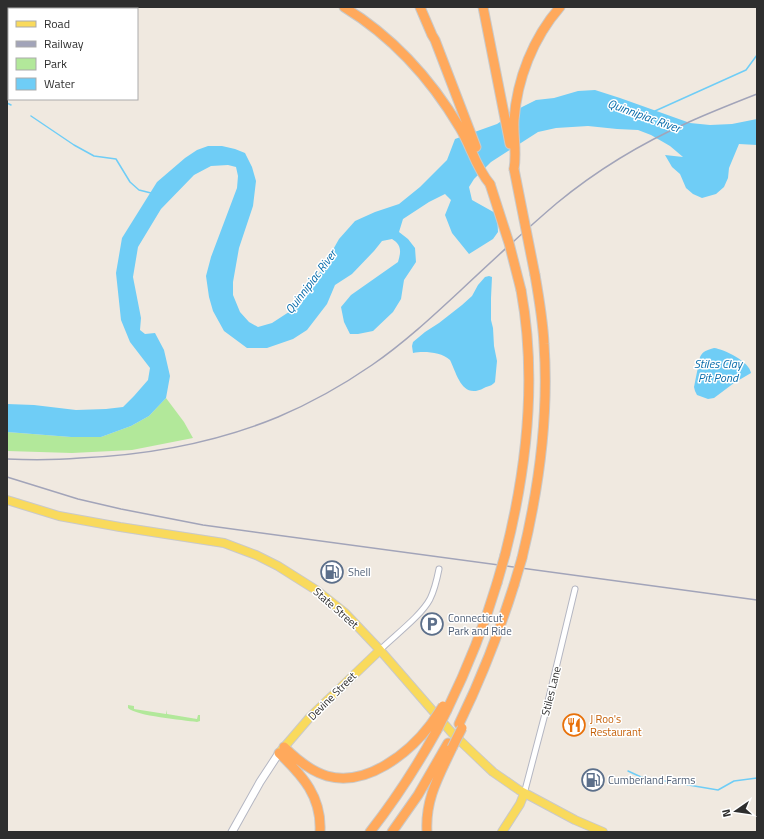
<svg xmlns="http://www.w3.org/2000/svg" width="764" height="839" font-family="'Titillium Web',sans-serif">
  <style>
    .green { fill: #b2e89a }
    .water { fill: #6fcdf6 }
    .lines { fill: none; stroke-linecap: round; stroke-linejoin: round }
    .stream { stroke: #6fcdf6; stroke-width: 1.5 }
    .street-casing { stroke: #b4b6c2; stroke-width: 7 }
    .secondary-casing { stroke: #b4b6c2; stroke-width: 9 }
    .primary-casing { stroke: #c9c9c9; stroke-width: 10 }
    .highway-casing { stroke: #c9c9c9; stroke-width: 11 }
    .street { stroke: #fff; stroke-width: 5 }
    .secondary { stroke: #fff; stroke-width: 7 }
    .primary { stroke: #f9da5c; stroke-width: 8 }
    .highway { stroke: #ffa95c; stroke-width: 9 }
    .rail { stroke: #a2a4b9; stroke-width: 1.5 }
    .highway-bridge-casing { stroke: #c9c9c9; stroke-width: 11; stroke-linecap: butt }
    .highway-bridge { stroke: #ffa95c; stroke-width: 9 }
    .labels { text-anchor: middle; stroke-width: 3; stroke-linejoin: round; paint-order: stroke }
    .service-label { font-size: 11px; fill: #4e5e75; stroke: #fff; text-anchor: start }
    .street-label { font-size: 11px; fill: #2e2e2e; stroke: #fff }
    .food-label { font-size: 11px; fill: #c56008; stroke: #fff; text-anchor: start }
    .water-label { font-size: 12px; font-style: italic; fill: #066baa; stroke: #fff }
  </style>
  <rect width="100%" height="100%" fill="#f0e9e0"/>
  <path class="green" d="M166,398L184,422L193,438L132,450L72,453L7,451V432L71,437H101L131,426L149,416Z
    M128,705L134,706V709L166,714L167,710V714L197,719L198,715H200V721L197,722C183,720 136,716 128,708Z"/>
  <path class="water" d="M595,90L620,98L690,123L710,125L732,124L757,119V145L739,144L729,168L728,178L724,187L716,194L702,198L693,194L686,188L680,174L672,167L665,155L683,157L670,146L651,135L638,130L617,129L588,126L556,128L538,132L491,162L474,179L469,187L472,200L497,214L498,232L493,239L469,254L452,233L445,215L451,200L445,194L429,202L403,219L399,232L408,239L415,248L416,262L404,280L401,299L393,312L373,331L358,334H350L344,322L341,307L351,295L398,262C401,252 402,245 392,239L382,241L374,251L352,274L335,285L327,304L307,330L293,339L267,348H247L224,331L213,311L209,297L206,276L211,257L237,188L238,176L236,167L228,165L211,166L194,175L161,209L138,247L133,277L141,318L140,330L145,334L155,333L164,350L170,376L166,398L149,416L131,426L101,437H71L7,432V404L34,405L76,410L106,409L123,407L134,396L148,380L150,368L130,342L121,320L116,273L122,238L157,182L185,158L197,150L208,146H222L235,149L245,153L252,167L256,181L253,206L239,248L233,282V295L240,312L249,322L258,327L272,323L292,310L305,290L321,271L339,239L355,221L375,212L399,204L420,187L447,160L455,139L497,124L522,107L536,100L554,98L578,91Z
    M489,276L492,277L491,298V320L493,328L494,346L497,361L495,382C492,386 488,386 484,388C462,400 457,374 450,360C441,352 424,351 413,353L412,346L413,342L425,332L439,323L462,305L472,296L478,285L485,277Z
    M714,348C724,349 750,362 751,373L734,383L714,398L708,399L697,395L695,391L694,387L700,357C703,351 707,350 714,348Z"/>
  <g class="lines">
    <path class="stream" d="M7,103L11,105
      M655,111L746,70L757,55
      M31,116L74,145L94,156L116,159L130,182L139,190L151,193
      M628,771L641,777L718,790L734,781L757,778"/>
    <g class="street-casing">
      <path id="street" d="M380,650C394,636 421,616 430,599C435,589 437,579 439,569
        M524,794L545,714L575,589"/>
    </g>
    <g class="secondary-casing">
      <path id="secondary" d="M232,832L260,782L279,753"/>
    </g>
    <g class="primary-casing">
      <path id="primary" d="M7,500L59,516L120,527L224,543L256,555L278,566L316,590L345,613L380,650L452,733L475,755L493,772L519,790L575,820L603,832
        M280,752L310,717L380,650
        M502,832L520,804L524,794"/>
    </g>
    <g class="highway-casing">
      <path id="highway" d="M344,7C393,37 431,79 460,128C471,146 476,168 490,184
        M420,7L432,35L435,40L476,147
        M483,7L510,144
        M514,169C517,152 513,136 514,120C517,79 533,38 560,7
        M505,555C527,469 537,378 521,290
        M522,558C539,488 549,416 544,344C543,321 539,298 535,275
        M447,710C467,669 484,627 497,583
        M459,724C481,679 499,633 514,585
        M284,747C296,759 310,771 327,776C367,787 409,753 431,724
        M279,753C303,776 322,797 320,832
        M370,832C395,800 417,766 437,730
        M392,832L418,795L448,743
        M427,832C425,799 439,776 452,748"/>
    </g>
    <use href="#street" class="street"/>
    <use href="#secondary" class="secondary"/>
    <use href="#primary" class="primary"/>
    <use href="#highway" class="highway"/>
    <path class="rail" d="M7,459C31,460 56,460 80,458C148,455 215,443 278,417C311,403 343,385 372,365C404,343 433,316 461,290C493,260 524,231 557,203C597,170 642,143 689,122C711,112 734,103 757,94
      M7,477L78,499L121,509L203,525L757,600"/>
    <g class="highway-bridge-casing">
      <path id="highway-bridge" d="M514,169L535,275
        M490,184L509,243L521,290
        M497,583L505,555
        M514,585L522,558
        M431,724L443,706
        M437,730L447,710
        M452,748L462,728"/>
    </g>
    <use href="#highway-bridge" class="highway-bridge"/>
  </g>
  <defs>
    <g id="fuel-ring" transform="scale(1.15)"><circle r="9.5" fill="#fff" stroke="#5c6f8a" stroke-width="1.5"/><path d="M-5.5-6h7V0h2V4h1.3V-2.5L3-4.5l.8-.8L6-3V5H2.5V1h-1V6h-7ZM-4.2-4.7v3.2H.2V-4.7Z" fill="#5c6f8a"/></g>
    <g id="parking-ring" transform="scale(1.15)"><circle r="9.5" fill="#fff" stroke="#5c6f8a" stroke-width="1.5"/><path d="M-3.5-5.5H1a3.5 3.5 0 0 1 0 7H-1V5.5H-3.5ZM-1-3.4V-.6H.8a1.4 1.4 0 0 0 0-2.8Z" fill="#5c6f8a"/></g>
    <g id="restaurant-ring" transform="scale(1.15)"><circle r="9.5" fill="#fff" stroke="#e8710a" stroke-width="1.5"/><path d="M-5-6h1v4h1v-4h1v4h1v-4h1v5L-1.5 .5V6h-2V.5L-5-1ZM5-6V6H3V1.5H1.5Q1.5-4 5-6Z" fill="#e8710a"/></g>
  </defs>
  <g fill-rule="evenodd">
    <use href="#fuel-ring" x="332" y="572"/>
    <use href="#parking-ring" x="432" y="624"/>
    <use href="#restaurant-ring" x="574" y="725"/>
    <use href="#fuel-ring" x="593" y="780"/>
  </g>
  <g class="labels">
    <g class="service-label">
      <text x="348" y="576">Shell</text>
      <text x="448" y="622">Connecticut<tspan x="448" dy="13">Park and Ride</tspan></text>
      <text x="608" y="784">Cumberland Farms</text>
    </g>
    <g class="street-label">
      <text transform="translate(336 608) rotate(41)" y="4">State Street</text>
      <text transform="translate(551 691) rotate(-76)" y="4">Stiles Lane</text>
      <text transform="translate(332 696) rotate(-45)" y="4">Devine Street</text>
    </g>
    <g class="food-label">
      <text x="590" y="723">J Roo's<tspan x="590" dy="13">Restaurant</tspan></text>
    </g>
    <g class="water-label">
      <text transform="translate(644 116) rotate(20)" y="4">Quinnipiac River</text>
      <text transform="translate(311 282) rotate(-53)" y="4">Quinnipiac River</text>
      <text x="718" y="368">Stiles Clay<tspan x="718" dy="14">Pit Pond</tspan></text>
    </g>
  </g>
  <rect width="764" height="839" fill="none" stroke="#2e2e2e" stroke-width="16"/>
  <rect x="8" y="8" width="130" height="92" fill="#ffffff" stroke="#ababab"/>
  <rect x="16" y="21" width="20" height="6" fill="#f9da5c" stroke="#ababab"/>
  <text x="44" y="28" font-size="12" fill="#2e2e2e">Road</text>
  <rect x="16" y="41" width="20" height="6" fill="#a2a4b9" stroke="#ababab"/>
  <text x="44" y="48" font-size="12" fill="#2e2e2e">Railway</text>
  <rect x="16" y="58" width="20" height="12" fill="#b2e89a" stroke="#ababab"/>
  <text x="44" y="68" font-size="12" fill="#2e2e2e">Park</text>
  <rect x="16" y="78" width="20" height="12" fill="#6fcdf6" stroke="#ababab"/>
  <text x="44" y="88" font-size="12" fill="#2e2e2e">Water</text>
  <g transform="translate(736 811) rotate(257)" stroke="#ffffff" stroke-width="3" paint-order="stroke">
  <path d="M0-3L7 15L0 10L-7 15Z" fill="#2e2e2e"/>
  <text y="-6" font-size="11" font-weight="bold" text-anchor="middle" fill="#2e2e2e">N</text>
  </g>
</svg>
